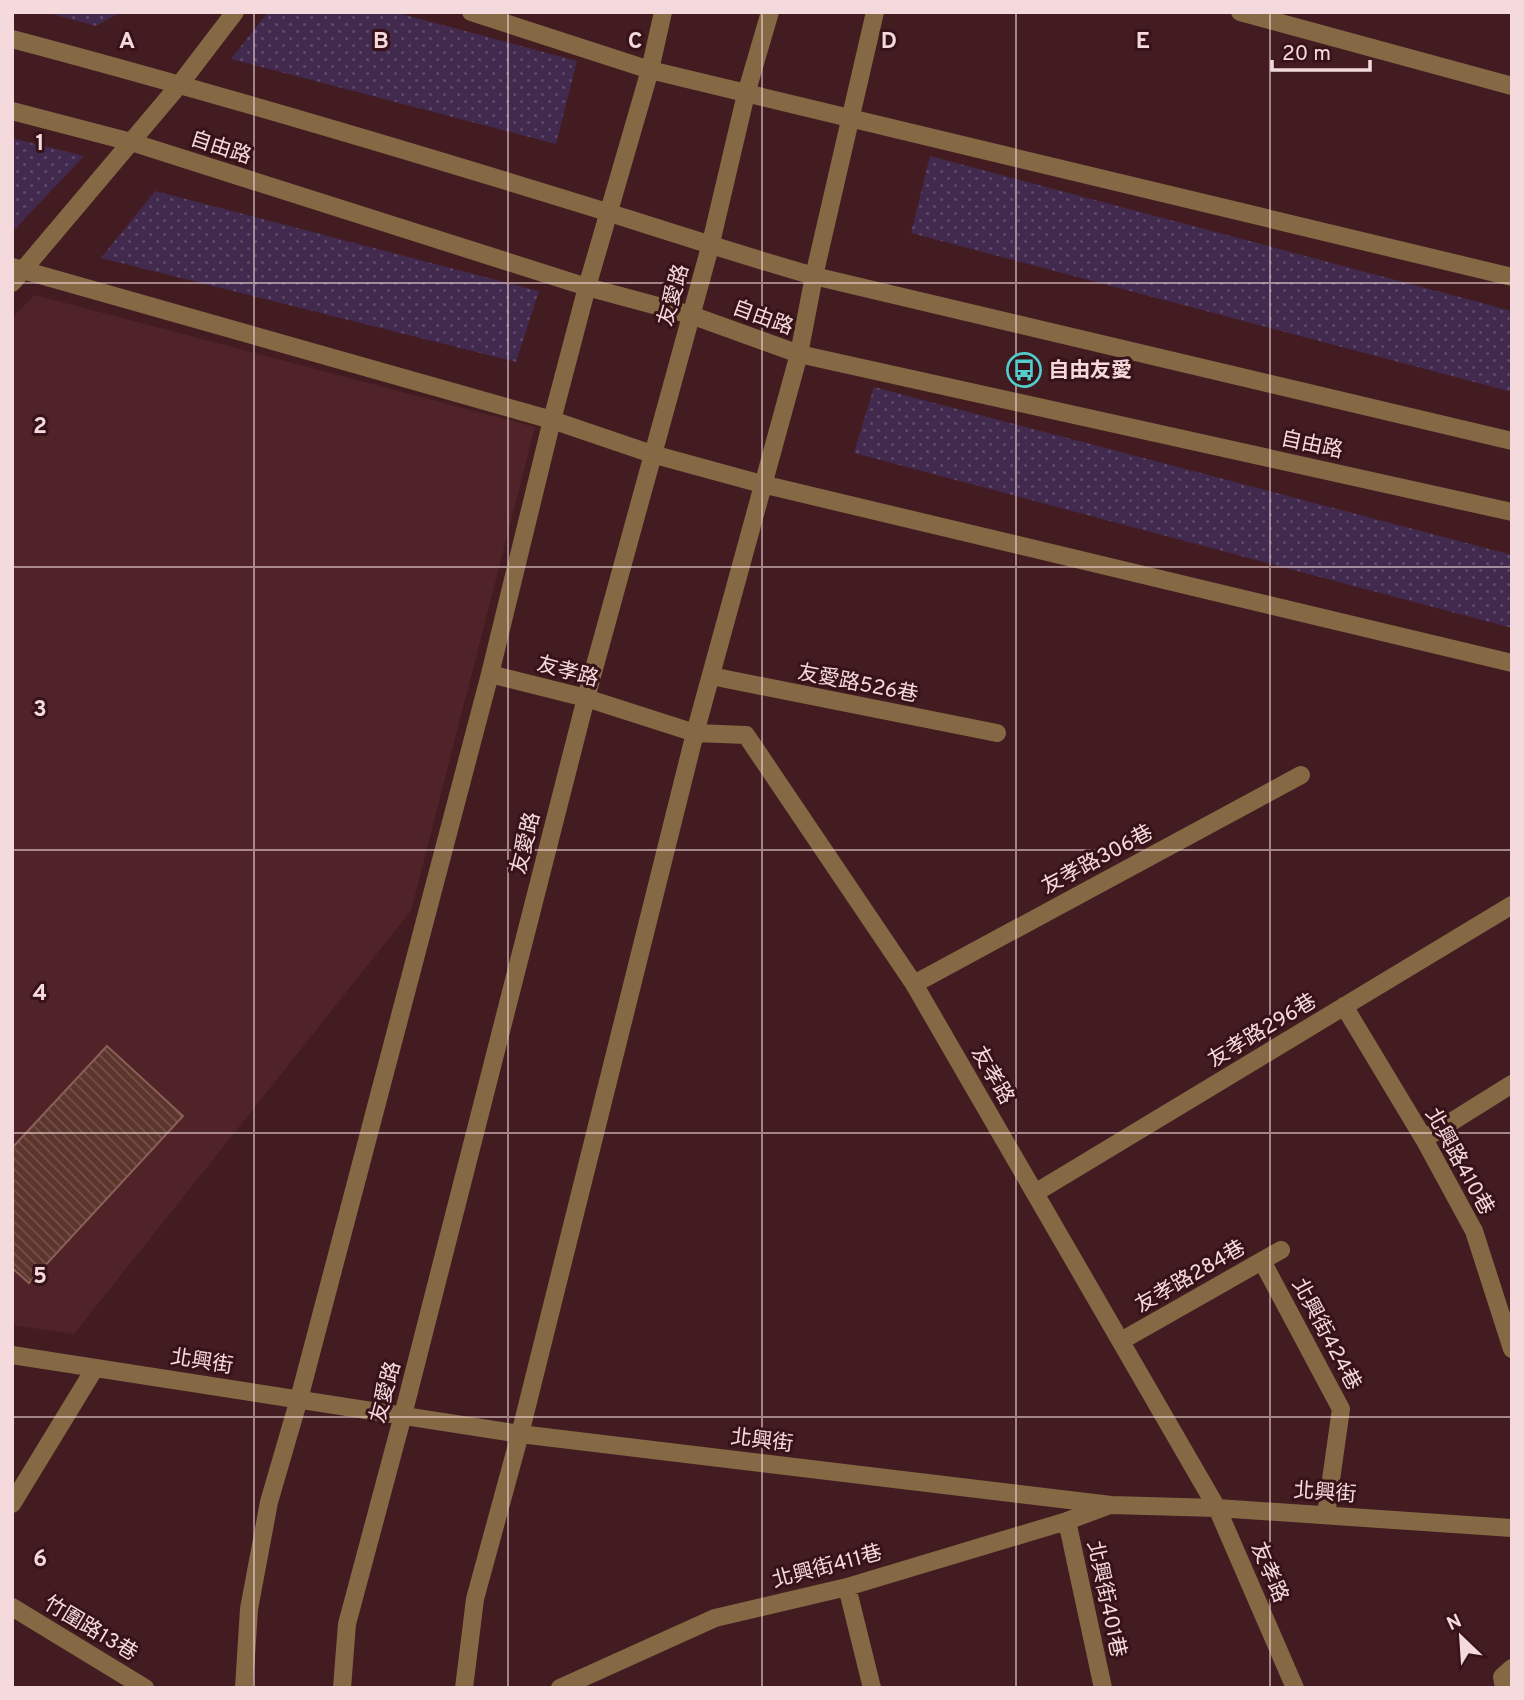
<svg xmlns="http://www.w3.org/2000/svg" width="1524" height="1700" font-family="Overpass,'Noto Sans TC',sans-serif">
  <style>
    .built { fill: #502329 }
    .grass { fill: url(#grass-dots) }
    .building { fill: url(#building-back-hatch); stroke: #8a6056; stroke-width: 2 }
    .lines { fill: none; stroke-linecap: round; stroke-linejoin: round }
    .minor { stroke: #856944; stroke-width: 18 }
    .grid { fill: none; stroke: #f4dadc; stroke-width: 2; stroke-opacity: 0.55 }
    .labels { text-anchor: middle; stroke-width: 6; stroke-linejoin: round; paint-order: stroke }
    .street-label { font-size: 21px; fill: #f4dadc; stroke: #371218 }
    .poi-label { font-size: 21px; font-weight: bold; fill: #f4dadc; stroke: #371218; text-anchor: start }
    .grid-label { font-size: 23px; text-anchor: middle; font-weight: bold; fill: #f4dadc; stroke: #371218; stroke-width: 6; stroke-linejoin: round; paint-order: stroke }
  </style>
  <defs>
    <pattern id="grass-dots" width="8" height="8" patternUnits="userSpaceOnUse" patternTransform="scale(1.75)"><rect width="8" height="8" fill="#42294e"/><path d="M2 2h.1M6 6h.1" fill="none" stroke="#5e4767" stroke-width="1.8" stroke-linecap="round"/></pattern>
    <pattern id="building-back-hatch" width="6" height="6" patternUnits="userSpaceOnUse" patternTransform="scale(1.75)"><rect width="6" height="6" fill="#5c352c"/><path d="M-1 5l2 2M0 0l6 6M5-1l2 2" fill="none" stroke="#74524a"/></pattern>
  </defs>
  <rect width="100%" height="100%" fill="#421c21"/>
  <path class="built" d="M35,295L535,427L411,911L74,1334L12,1325V318Z"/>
  <path class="grass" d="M45,12H121L96,26Z
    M268,12H394L577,61L556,144L231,59Z
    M12,138L84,156L12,232Z
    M930,156L1512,311V392L911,233Z
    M155,191L539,291L516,362L101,258Z
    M874,387L1512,555V628L854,453Z"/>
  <path class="building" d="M107,1046L183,1116L29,1283L12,1268V1148Z"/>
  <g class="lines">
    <path class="minor" d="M471,12L650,70L1512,277
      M1240,12L1512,86
      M12,39C212,92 410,151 607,212C676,234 744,256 814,276L1512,441
      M12,111L131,142L587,287L691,315L799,354L1512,512
      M12,267L552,420L652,454L762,484L1512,663
      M12,283L180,84L235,12
      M490,674L586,698L695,733L746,735L914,984L1217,1508L1295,1688
      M711,676L997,733
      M914,984L1301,775
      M1344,1006L1424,1139L1474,1231L1512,1349
      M1424,1139L1512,1084
      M1035,1193L1512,905
      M1262,1261L1341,1409L1326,1515
      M1121,1341L1281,1250
      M12,1355L520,1434L1111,1505L1217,1508L1512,1528
      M12,1504L95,1368
      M1067,1521L1103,1688
      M847,1587L872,1688
      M12,1607L145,1688
      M244,1688L249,1609L269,1502L299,1399L490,674L552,420L587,287L650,70L663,12
      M342,1688L347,1624L403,1415L586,698L710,247L746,94L770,12
      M464,1688L475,1599L520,1434L695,733L799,354L814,276L875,12
      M560,1688L715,1618L847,1587L1067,1521L1107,1506
      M1504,1688L1502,1677L1512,1668"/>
  </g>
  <path class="grid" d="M254,12V1688M508,12V1688M762,12V1688M1016,12V1688M1270,12V1688M12,283H1512M12,567H1512M12,850H1512M12,1133H1512M12,1417H1512"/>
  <defs>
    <g id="bus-ring" transform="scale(1.75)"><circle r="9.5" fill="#371218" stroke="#53cdcb" stroke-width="1.5"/><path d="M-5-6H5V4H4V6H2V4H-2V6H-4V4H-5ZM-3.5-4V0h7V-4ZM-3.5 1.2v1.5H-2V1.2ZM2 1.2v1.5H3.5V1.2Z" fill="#53cdcb"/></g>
  </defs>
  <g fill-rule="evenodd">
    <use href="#bus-ring" x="1024" y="370"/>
  </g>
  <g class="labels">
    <g class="street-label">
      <text transform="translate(221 147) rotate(18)" y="7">自由路</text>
      <text transform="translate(673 295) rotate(-74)" y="7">友愛路</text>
      <text transform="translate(763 317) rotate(20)" y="7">自由路</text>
      <text transform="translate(1312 444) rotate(12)" y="7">自由路</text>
      <text transform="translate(568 671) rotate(15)" y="7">友孝路</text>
      <text transform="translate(858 683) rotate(11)" y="7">友愛路526巷</text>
      <text transform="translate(525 843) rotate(-76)" y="7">友愛路</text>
      <text transform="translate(1097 859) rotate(-28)" y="7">友孝路306巷</text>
      <text transform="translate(1262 1030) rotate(-31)" y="7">友孝路296巷</text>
      <text transform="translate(993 1075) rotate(60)" y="7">友孝路</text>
      <text transform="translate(1460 1161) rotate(61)" y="7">北興路410巷</text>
      <text transform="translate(1190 1276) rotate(-30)" y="7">友孝路284巷</text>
      <text transform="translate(1327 1334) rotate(62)" y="7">北興街424巷</text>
      <text transform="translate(202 1361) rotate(9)" y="7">北興街</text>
      <text transform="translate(385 1392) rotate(-75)" y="7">友愛路</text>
      <text transform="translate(762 1440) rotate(7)" y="7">北興街</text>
      <text transform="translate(1325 1492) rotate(4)" y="7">北興街</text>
      <text transform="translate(827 1566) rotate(-15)" y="7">北興街411巷</text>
      <text transform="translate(1270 1572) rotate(67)" y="7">友孝路</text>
      <text transform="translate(1107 1599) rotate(78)" y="7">北興街401巷</text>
      <text transform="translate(91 1628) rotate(31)" y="7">竹圍路13巷</text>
    </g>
    <g class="poi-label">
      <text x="1048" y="377">自由友愛</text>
    </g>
  </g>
  <g class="grid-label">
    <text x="127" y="48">A</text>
    <text x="381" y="48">B</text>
    <text x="635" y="48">C</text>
    <text x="889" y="48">D</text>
    <text x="1143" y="48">E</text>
    <text x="40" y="150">1</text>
    <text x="40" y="433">2</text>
    <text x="40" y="716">3</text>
    <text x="40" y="1000">4</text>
    <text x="40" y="1283">5</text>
    <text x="40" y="1566">6</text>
  </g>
  <rect width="1524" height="1700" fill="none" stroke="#f4dadc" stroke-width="28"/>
  <g transform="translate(1461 1637) rotate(335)" stroke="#371218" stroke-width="5" paint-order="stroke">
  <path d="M0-5L12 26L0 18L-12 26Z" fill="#f4dadc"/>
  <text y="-10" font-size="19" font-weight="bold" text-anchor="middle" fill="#f4dadc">N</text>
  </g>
  <path d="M1272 60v10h98v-10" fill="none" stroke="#f4dadc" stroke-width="3.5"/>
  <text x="1282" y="60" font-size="21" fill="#f4dadc" stroke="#371218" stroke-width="5" paint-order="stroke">20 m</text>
</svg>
